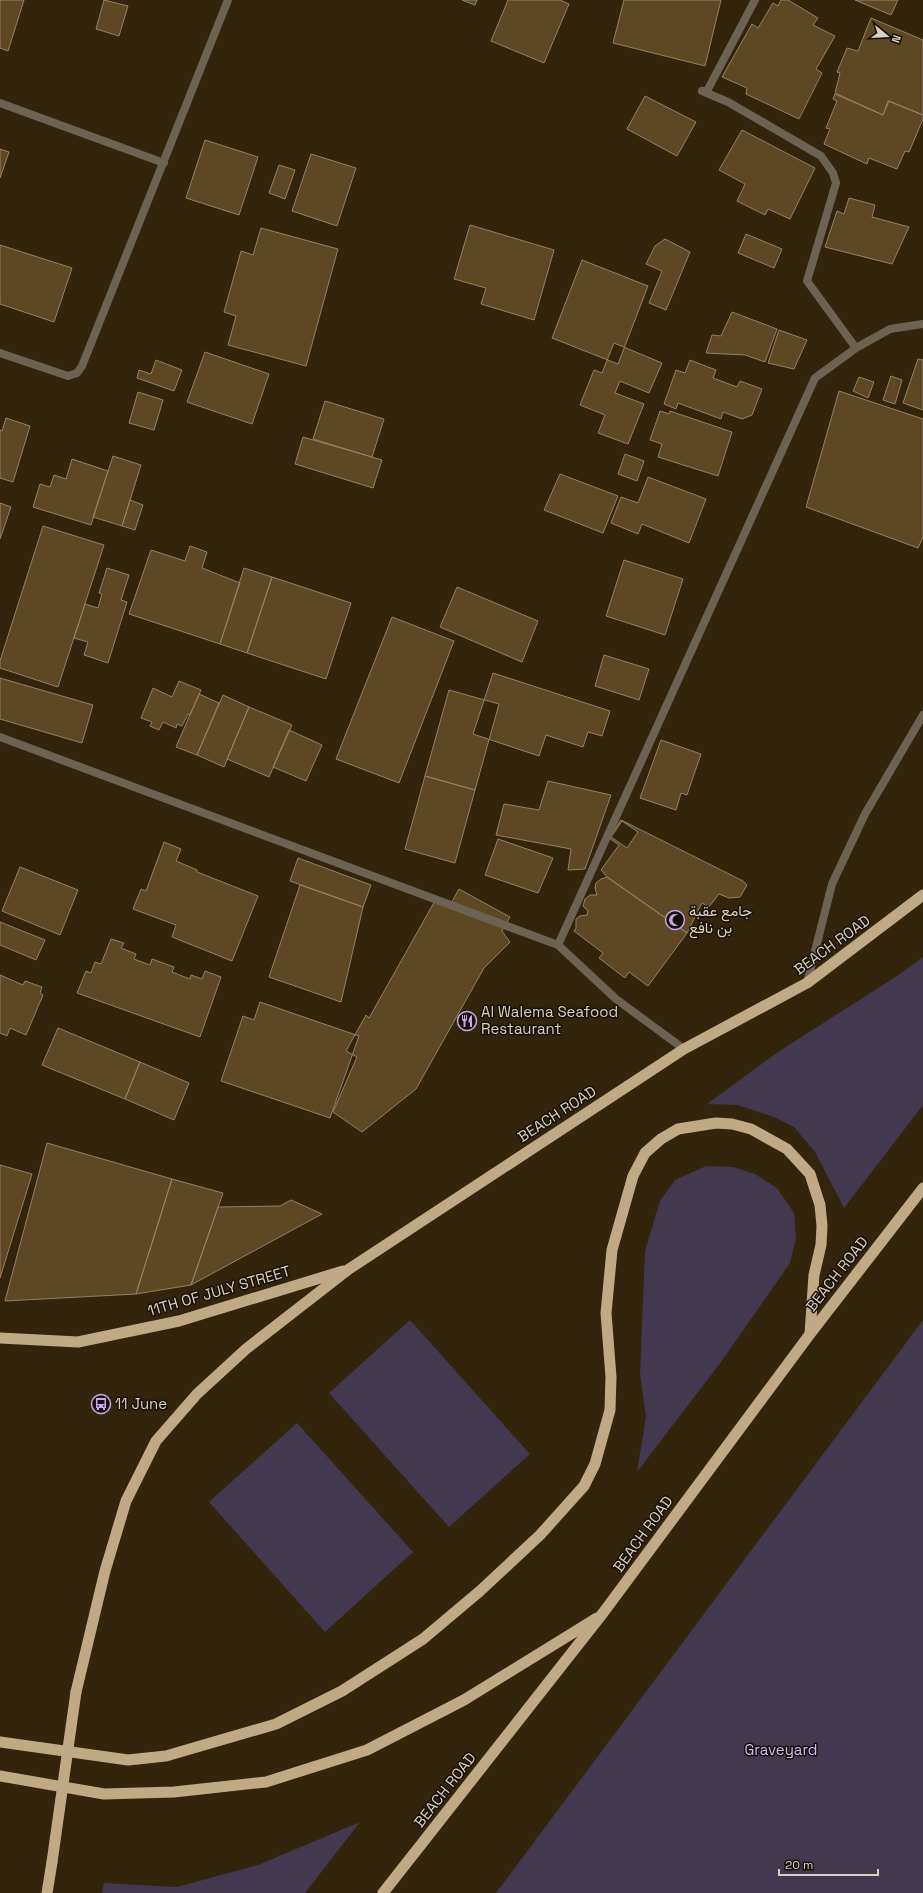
<svg xmlns="http://www.w3.org/2000/svg" width="923" height="1893" font-family="'Space Grotesk',Vazirmatn,sans-serif">
  <style>
    .green { fill: #423850 }
    .building { fill: #5d4823; stroke: #928166; fill-rule: evenodd }
    .lines { fill: none; stroke-linecap: round; stroke-linejoin: round }
    .minor { stroke: #6d6354; stroke-width: 8 }
    .trunk { stroke: #c0aa86; stroke-width: 11 }
    .trunk-bridge { stroke: #c0aa86; stroke-width: 11 }
    .labels { text-anchor: middle; stroke-width: 3; stroke-linejoin: round; paint-order: stroke }
    .poi-label { font-size: 15px; fill: #dbd1c3; stroke: #161006; text-anchor: start }
    .street-label { font-size: 15px; fill: #dbd1c3; stroke: #161006 }
    .park-label { font-size: 15px; fill: #d5baf9; stroke: #161006 }
  </style>
  <rect width="100%" height="100%" fill="#33250b"/>
  <path class="green" d="M923,957V1105L844,1208L815,1152L794,1127L774,1117L738,1105L707,1104L778,1052L897,976Z
    M706,1166L733,1167L755,1174L777,1188L794,1213L796,1238L790,1263L721,1362L637,1472L646,1417L640,1374L645,1251L660,1201L675,1180Z
    M410,1320L530,1454L449,1527L329,1393Z
    M923,1320V1893H496Z
    M297,1423L413,1552L325,1632L209,1502Z
    M360,1822L305,1893H102L104,1883L177,1887L258,1865Z"/>
  <path class="building" d="M0,0H24L8,51L0,48Z
    M104,0L128,6L119,36L96,29Z
    M462,0H477L475,5Z
    M508,0H560L569,4L544,63L491,41Z
    M624,0H721L705,66L613,43Z
    M781,0H788L818,18L813,25L835,36L816,69L822,73L799,119L746,94L747,88L722,77L752,24L758,28L773,3L778,6Z
    M855,0H898L891,15Z
    M871,18L923,40V115L888,101L883,115L835,93L840,73L837,72L847,48L858,51Z
    M835,94L883,115L889,101L923,115V119L909,152L905,151L897,169L869,158L867,164L824,144L830,129L826,128L837,101L833,99Z
    M645,96L696,122L677,156L627,129Z
    M742,130L815,168L790,219L768,209L765,215L737,201L745,184L719,170Z
    M205,140L258,157L239,215L186,198Z
    M0,149L9,152L0,178Z
    M311,154L356,168L337,226L292,211Z
    M279,165L295,170L285,199L269,193Z
    M849,198L875,205L872,217L909,227L892,264L825,247L837,211L844,214Z
    M470,225L554,250L534,320L481,304L486,288L454,279Z
    M261,228L338,249L306,366L228,345L236,316L224,312L241,251L253,255Z
    M746,234L782,249L774,268L738,253Z
    M665,239L690,252L666,310L649,303L662,271L646,264L655,246Z
    M0,245L72,268L54,322L0,304Z
    M582,260L648,286L618,364L552,338Z
    M732,312L777,329L765,362L745,355L706,353L712,335L721,336Z
    M779,330L807,340L794,369L768,363Z
    M614,343L662,363L649,393L620,381L615,393L644,404L628,444L598,433L605,415L580,405L594,370L602,373Z
    M205,352L269,374L252,424L187,402Z
    M918,359L923,360V410L903,403Z
    M156,360L182,370L174,391L137,378L139,370L151,374Z
    M690,360L716,370L713,378L737,387L740,381L762,389L752,415L742,419L723,412L721,419L678,403L676,409L664,404L676,370L685,373Z
    M891,376L902,380L895,404L883,400Z
    M859,377L874,382L868,398L853,391Z
    M839,391L923,419V537L918,548L806,507Z
    M138,392L163,400L154,430L129,423Z
    M325,401L384,419L372,457L313,439Z
    M660,411L669,414L670,411L732,432L718,476L658,457L662,444L650,440Z
    M6,418L30,426L13,482L0,478V430L2,431Z
    M303,437L382,460L373,488L295,464Z
    M625,454L644,461L637,481L618,474Z
    M113,456L141,465L122,526L93,517Z
    M72,459L108,471L91,525L33,507L40,484L50,487L54,475L66,479Z
    M560,474L618,496L603,533L544,510Z
    M648,477L706,499L689,543L642,524L638,534L611,523L621,497L638,503Z
    M130,500L143,505L135,530L122,526Z
    M0,503L11,507L0,539Z
    M43,526L104,545L58,687L0,668V661Z
    M190,546L207,552L202,568L240,583L220,644L129,614L151,550L185,561Z
    M624,560L683,579L665,635L606,616Z
    M107,568L129,575L121,600L127,602L108,663L84,655L88,642L74,638L85,604L98,608L102,594L99,593Z
    M244,568L272,577L247,653L220,644Z
    M272,577L351,603L326,679L247,653Z
    M457,587L538,621L522,662L440,627Z
    M392,617L454,641L399,783L336,759Z
    M604,655L649,669L639,700L595,686Z
    M493,673L610,711L602,736L588,732L583,747L546,735L539,756L473,734Z
    M0,678L93,705L82,743L0,719Z
    M179,681L201,690L190,715L188,714L182,726L177,724L176,728L163,722L159,730L150,726L152,722L141,718L153,688L172,697Z
    M449,690L499,704L475,790L425,776Z
    M199,694L219,703L197,755L176,747Z
    M223,695L249,707L224,767L197,755Z
    M249,707L292,725L269,777L227,759Z
    M289,730L322,745L306,781L273,767Z
    M661,740L701,754L687,795L681,793L676,810L640,798Z
    M425,776L475,790L455,863L405,849Z
    M548,781L611,795L585,869L568,870L571,849L496,835L504,804L539,810Z
    M621,820L743,881L747,885L740,897L729,898L719,894L709,907L702,903L687,933L607,877L601,870L619,845L609,838ZM622,821L638,832L627,848L611,837Z
    M498,839L553,858L538,893L485,875Z
    M164,842L181,849L176,861L197,870V872L258,896L232,961L172,937L176,925L133,909L141,889L146,891Z
    M298,858L371,885L363,907L290,881Z
    M20,867L78,890L60,935L2,911Z
    M607,877L687,933L648,986L629,972L625,978L599,958L603,953L574,931L576,928V919L580,916L587,915L588,911L583,906L585,899L590,895H597L595,888L596,883L601,879Z
    M300,885L363,907L341,1002L269,977Z
    M459,889L510,917L502,931L510,942L484,968L416,1089L362,1132L333,1112L357,1057L346,1051L366,1015L369,1018L436,899L449,907Z
    M0,922L45,940L36,960L0,945Z
    M111,939L124,943L121,948L136,954L134,959L150,965L152,959L174,967L172,972L190,979L191,975L202,979L205,971L221,977L200,1037L77,993L86,971L91,973L95,962L101,964Z
    M0,975L23,985L25,981L42,987L40,993L43,995L26,1035L10,1028L7,1036L0,1033Z
    M260,1002L359,1036L330,1118L221,1081L243,1016L254,1020Z
    M58,1028L140,1062L125,1099L42,1065Z
    M140,1062L189,1083L174,1120L125,1099Z
    M47,1143L172,1179L136,1294L5,1301Z
    M0,1165L32,1174L0,1278Z
    M172,1179L223,1193L191,1285L136,1294Z
    M291,1200L322,1214L191,1285L218,1207L280,1206Z"/>
  <g class="lines">
    <path class="minor" d="M702,91L728,102L821,156L833,173L836,183L807,281L856,348
      M702,91H707L755,0
      M0,103L164,163
      M0,353L68,376L77,373L82,366L228,0
      M0,737L558,945
      M807,983L832,884L865,814L923,715
      M684,1049L616,999L558,945L815,378L856,348L890,329L923,324"/>
    <path class="trunk" d="M0,1338L78,1342L179,1321L343,1271
      M76,1692L105,1571L126,1501L156,1441L197,1394L246,1349L349,1269L684,1049L807,983L923,895
      M0,1742L128,1760L166,1756L276,1724L342,1691L423,1639L480,1591L540,1535L584,1486L595,1464L610,1410L611,1377L606,1313L612,1250L633,1176L645,1153L661,1139L678,1129L716,1123L732,1124L751,1129L787,1149L810,1174L820,1205L822,1226L821,1245L814,1275L810,1334
      M0,1776L104,1794L174,1792L266,1782L367,1750L464,1700L597,1618
      M47,1893L52,1862
      M383,1893L603,1613L810,1334L923,1188"/>
    <path class="trunk-bridge" d="M52,1862L76,1692"/>
  </g>
  <defs>
    <g id="mosque-ring" transform="scale(1)"><circle r="9.5" fill="#161006" stroke="#c6a6f0" stroke-width="1.5"/><path d="M3.5-4.9A6 6 0 1 0 3.5 4.9A5 5 0 1 1 3.5-4.9Z" fill="#c6a6f0"/></g>
    <g id="restaurant-ring" transform="scale(1)"><circle r="9.5" fill="#161006" stroke="#c6a6f0" stroke-width="1.5"/><path d="M-5-6h1v4h1v-4h1v4h1v-4h1v5L-1.5 .5V6h-2V.5L-5-1ZM5-6V6H3V1.5H1.5Q1.5-4 5-6Z" fill="#c6a6f0"/></g>
    <g id="bus-ring" transform="scale(1)"><circle r="9.5" fill="#161006" stroke="#c6a6f0" stroke-width="1.5"/><path d="M-5-6H5V4H4V6H2V4H-2V6H-4V4H-5ZM-3.5-4V0h7V-4ZM-3.5 1.2v1.5H-2V1.2ZM2 1.2v1.5H3.5V1.2Z" fill="#c6a6f0"/></g>
  </defs>
  <g fill-rule="evenodd">
    <use href="#mosque-ring" x="675" y="920"/>
    <use href="#restaurant-ring" x="467" y="1021"/>
    <use href="#bus-ring" x="101" y="1404"/>
  </g>
  <g class="labels">
    <g class="poi-label">
      <text x="689" y="916">جامع عقبة<tspan x="689" dy="17">بن نافع</tspan></text>
      <text x="481" y="1017">Al Walema Seafood<tspan x="481" dy="17">Restaurant</tspan></text>
      <text x="115" y="1409">11 June</text>
    </g>
    <g class="street-label">
      <text transform="translate(832 945) rotate(-36)" y="5">BEACH ROAD</text>
      <text transform="translate(557 1114) rotate(-33)" y="5">BEACH ROAD</text>
      <text transform="translate(837 1274) rotate(-52)" y="5">BEACH ROAD</text>
      <text transform="translate(219 1291) rotate(-16)" y="5">11TH OF JULY STREET</text>
      <text transform="translate(643 1534) rotate(-54)" y="5">BEACH ROAD</text>
      <text transform="translate(445 1790) rotate(-52)" y="5">BEACH ROAD</text>
    </g>
    <g class="park-label">
      <text x="781" y="1755">Graveyard</text>
    </g>
  </g>
  <g transform="translate(887 36) rotate(108)" stroke="#161006" stroke-width="3" paint-order="stroke">
  <path d="M0-3L7 15L0 10L-7 15Z" fill="#dbd1c3"/>
  <text y="-6" font-size="11" font-weight="bold" text-anchor="middle" fill="#dbd1c3">N</text>
  </g>
  <path d="M779 1869v6h99v-6" fill="none" stroke="#dbd1c3" stroke-width="2"/>
  <text x="785" y="1869" font-size="12" fill="#dbd1c3" stroke="#161006" stroke-width="3" paint-order="stroke">20 m</text>
</svg>
